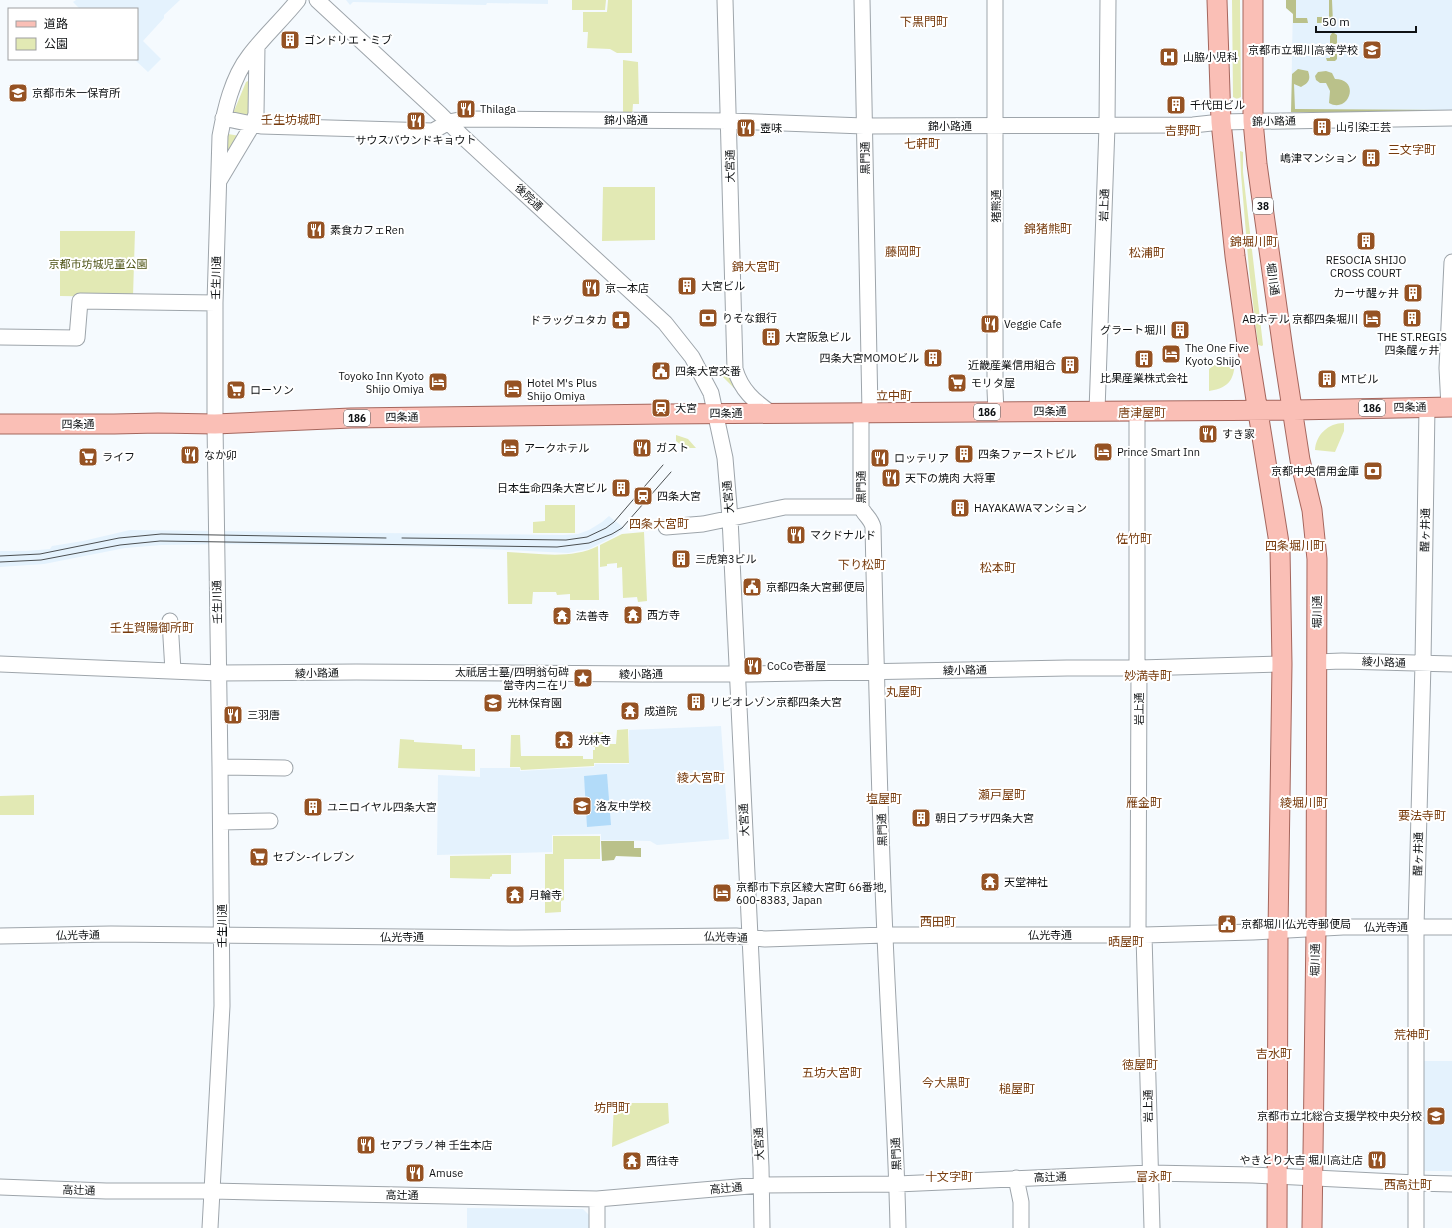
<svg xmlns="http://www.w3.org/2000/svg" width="1452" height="1228" font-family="'IBM Plex Sans','Noto Sans JP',sans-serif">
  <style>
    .built { fill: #e4f2fd }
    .green { fill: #e2e9b4 }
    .forest { fill: #bac18a }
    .water { fill: #b2dbf9 }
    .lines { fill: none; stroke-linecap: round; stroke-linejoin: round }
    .minor-casing { stroke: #9ea5ab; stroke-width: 17 }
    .major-casing { stroke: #a5665d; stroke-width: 21 }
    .minor { stroke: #fff; stroke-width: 15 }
    .major { stroke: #fabfb6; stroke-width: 19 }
    .tram { stroke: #4b4f51; stroke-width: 1 }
    .labels { text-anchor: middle; stroke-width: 4; stroke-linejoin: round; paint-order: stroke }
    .shield { fill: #fff; stroke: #57595a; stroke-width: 1 }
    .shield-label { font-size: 10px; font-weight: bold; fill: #0f1214 }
    .poi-label { font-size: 11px; fill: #0f1214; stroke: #fff; text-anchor: start }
    .street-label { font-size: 11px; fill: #0f1214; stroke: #fff }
    .park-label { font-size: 11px; fill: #4d5214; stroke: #fff }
    .neighbourhood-label { font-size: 12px; fill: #773b0d; stroke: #fff }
  </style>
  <rect width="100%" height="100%" fill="#f5fafe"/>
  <path class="built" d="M76,0H180L164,15V18L143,41L161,59L148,72L134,59H137V9H80L73,2Z
    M346,0H548V4L487,3L486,5L353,2L350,5Z
    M1293,0H1452V112H1291Z
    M609,516L624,528L615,536L589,549L568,553L443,547L226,544L162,545L125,548L44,564L0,567V551H26L50,549L52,546L83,541L130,530L563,535L578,534L589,530L602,522Z
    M721,726L729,839L657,845L650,841L601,840V834L552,835V852L437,855L438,775L480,777V768H520V771L594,767L595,764H629V730Z
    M1420,1061H1452V1171H1420Z
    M467,1208L583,1209L594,1220V1228H467Z"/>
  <path class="green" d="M572,0H606L605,10H572Z
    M608,0H632V53H617L610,49L587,48L588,32H583V12H607Z
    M1232,0H1240L1241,97L1237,99L1233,97Z
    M623,60L638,62L639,104H633L632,117H623Z
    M248,81L250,82L249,116L234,113V111L246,82Z
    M228,134L240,136L230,155L226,153Z
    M1240,151L1243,152V172L1263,345L1262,346L1258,345L1249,269L1241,174Z
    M603,187H655V240L602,241Z
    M60,231H135L133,297L60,296Z
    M1222,357H1235C1235,377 1231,388 1209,391V369L1219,362Z
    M721,375H731L737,388H734Z
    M1344,423V431L1335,452L1315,450C1316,435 1328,423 1344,423Z
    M676,435L688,439L696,448H685L676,441Z
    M545,505H575V533H533V522L545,521Z
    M644,532L647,601L638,602L637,597L623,598L622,567L617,568V563L607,564V566L600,567V545L622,534Z
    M598,546L599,600H570V594L557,595L556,592H533L532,604H508L507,552C536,553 571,560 598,546Z
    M628,729L629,763H594V766L521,770L520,767H510L511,735H520L521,756H583V759H593V750H595V747H591L592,733L603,732V744H616L617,730Z
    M400,739L414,740V742L462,745V749H475V771L398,768Z
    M34,795V815H0V796Z
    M553,836H600V859H564V900L561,901V912L545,913V854H553Z
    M511,855V874H492V876L490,877V879L450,878V856Z
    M614,1103H668L669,1123L612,1147Z"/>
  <path class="forest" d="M1286,0H1296V18H1307L1308,23H1293V14L1286,8Z
    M1329,0H1332L1333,23H1317V17H1329Z
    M1332,33H1334L1337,35V59L1335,61H1327L1326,58H1330V36Z
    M1298,69L1308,71C1311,79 1309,83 1301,87L1294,84L1295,109L1452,110V112H1291L1292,74Z
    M1326,71L1332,73L1335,79C1361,79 1349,114 1329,103L1330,91L1326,83H1320L1316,80L1315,76L1318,72Z
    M601,841H634V848H641V857L616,856L614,860L602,861Z"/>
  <path class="water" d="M607,774L611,825L587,827L584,776Z"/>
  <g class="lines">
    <g class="minor-casing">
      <path id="minor" d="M317,0L440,114L462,136L665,323L692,357L711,393L725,458L730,518L761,1167L762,1228
        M725,0L735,369C741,390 754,401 771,413
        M862,0L870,412
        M995,0V390L996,412
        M223,118L261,126L433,131L449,122L464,119L729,121L864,126L1193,125L1221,122L1452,118
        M219,181L253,124L256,114L257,46
        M0,337L77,338L80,301L215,303
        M1449,407L1447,368L1452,262
        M1097,411L1107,126L1108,0
        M1137,411V661L1139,668L1138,935
        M861,413V507C864,515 871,518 873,527C876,663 879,799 885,936C889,1033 896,1130 898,1228
        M666,527L703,524L785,507H861
        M170,621L173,671
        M1316,662L1342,661L1452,664
        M0,664L219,673L356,672L642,674H749L1067,668H1139L1282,664
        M220,767L285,768
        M221,822L270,821
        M1144,935L1152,1228
        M0,936L111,934L517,938L736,936L765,939L885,935H1144L1253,932L1343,927H1452
        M1016,1178L1021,1202V1228
        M0,1187L106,1191H211L597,1199L761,1185L897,1184L1150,1173L1253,1175L1416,1183L1452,1184
        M210,1228L222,1006L220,767L215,424V303L220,136C225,109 232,78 249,56C264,36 283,19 298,0
        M597,1228V1199
        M1416,1228V927L1423,663L1427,407"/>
    </g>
    <g class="major-casing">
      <path id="major" d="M1217,0L1221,122L1235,256L1248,350L1280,549L1282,664L1278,931L1277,1228
        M1253,0V121L1257,164L1283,350L1300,460L1312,510L1317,559L1316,929L1312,1228
        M0,424H114L158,423L215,424L351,418L665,414L1293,410L1452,407"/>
    </g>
    <use href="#minor" class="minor"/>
    <use href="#major" class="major"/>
    <path class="tram" d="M402,538L566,540L587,537L606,528L614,522L663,465
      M0,556L40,554L119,538L161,534L386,538
      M0,562L41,560L120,545L160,541L557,547L589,543L612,534L622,528L671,472"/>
  </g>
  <defs>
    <g id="building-square" transform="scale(1)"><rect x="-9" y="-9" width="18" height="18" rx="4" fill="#955223" stroke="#fff"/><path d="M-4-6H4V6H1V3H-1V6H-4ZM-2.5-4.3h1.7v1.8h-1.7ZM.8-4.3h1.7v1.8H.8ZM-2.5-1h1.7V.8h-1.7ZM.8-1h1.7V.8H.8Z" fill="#fff"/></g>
    <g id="school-square" transform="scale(1)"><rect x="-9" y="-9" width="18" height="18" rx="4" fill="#955223" stroke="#fff"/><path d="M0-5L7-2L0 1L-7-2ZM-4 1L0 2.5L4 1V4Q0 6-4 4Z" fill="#fff"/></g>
    <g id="hospital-square" transform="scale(1)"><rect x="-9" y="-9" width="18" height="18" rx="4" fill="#955223" stroke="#fff"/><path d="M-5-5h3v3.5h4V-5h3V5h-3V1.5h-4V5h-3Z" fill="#fff"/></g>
    <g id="restaurant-square" transform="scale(1)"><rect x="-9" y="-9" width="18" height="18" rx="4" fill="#955223" stroke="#fff"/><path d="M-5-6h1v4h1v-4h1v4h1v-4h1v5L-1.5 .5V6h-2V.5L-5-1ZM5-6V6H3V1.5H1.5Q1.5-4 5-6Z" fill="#fff"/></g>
    <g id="bank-square" transform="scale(1)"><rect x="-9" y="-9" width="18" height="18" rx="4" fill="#955223" stroke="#fff"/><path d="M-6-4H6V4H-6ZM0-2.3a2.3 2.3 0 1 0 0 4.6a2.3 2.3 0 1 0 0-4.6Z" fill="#fff"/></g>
    <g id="hotel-square" transform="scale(1)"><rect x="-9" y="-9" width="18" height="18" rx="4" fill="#955223" stroke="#fff"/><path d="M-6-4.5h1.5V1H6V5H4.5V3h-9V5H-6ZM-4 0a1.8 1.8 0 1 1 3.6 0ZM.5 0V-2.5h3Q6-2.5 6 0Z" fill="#fff"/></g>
    <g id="pharmacy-square" transform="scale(1)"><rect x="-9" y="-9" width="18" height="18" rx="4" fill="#955223" stroke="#fff"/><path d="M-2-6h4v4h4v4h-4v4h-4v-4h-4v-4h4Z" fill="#fff"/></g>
    <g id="civic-square" transform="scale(1)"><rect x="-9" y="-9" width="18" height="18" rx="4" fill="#955223" stroke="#fff"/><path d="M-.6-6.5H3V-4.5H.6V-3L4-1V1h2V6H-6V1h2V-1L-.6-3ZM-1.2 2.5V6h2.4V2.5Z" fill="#fff"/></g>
    <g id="supermarket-square" transform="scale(1)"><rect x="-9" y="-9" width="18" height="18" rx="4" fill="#955223" stroke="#fff"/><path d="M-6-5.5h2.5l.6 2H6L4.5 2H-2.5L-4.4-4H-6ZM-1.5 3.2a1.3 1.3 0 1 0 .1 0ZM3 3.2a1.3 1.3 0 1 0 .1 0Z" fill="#fff"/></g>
    <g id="station-square" transform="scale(1)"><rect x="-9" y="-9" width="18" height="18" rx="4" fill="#955223" stroke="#fff"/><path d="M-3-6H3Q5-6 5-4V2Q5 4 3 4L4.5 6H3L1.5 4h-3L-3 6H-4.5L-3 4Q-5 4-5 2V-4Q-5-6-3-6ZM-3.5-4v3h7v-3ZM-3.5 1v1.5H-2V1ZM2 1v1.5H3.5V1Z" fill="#fff"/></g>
    <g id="temple-square" transform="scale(1)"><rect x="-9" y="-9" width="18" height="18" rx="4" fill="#955223" stroke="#fff"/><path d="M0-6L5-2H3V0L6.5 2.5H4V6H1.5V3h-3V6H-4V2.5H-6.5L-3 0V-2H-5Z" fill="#fff"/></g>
    <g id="sight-square" transform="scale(1)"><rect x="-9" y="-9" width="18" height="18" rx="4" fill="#955223" stroke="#fff"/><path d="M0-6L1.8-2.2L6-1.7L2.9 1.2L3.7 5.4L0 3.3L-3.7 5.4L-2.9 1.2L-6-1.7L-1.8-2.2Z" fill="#fff"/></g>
  </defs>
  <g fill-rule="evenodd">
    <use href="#building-square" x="290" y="40"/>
    <use href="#school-square" x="1372" y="50"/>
    <use href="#hospital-square" x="1169" y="57"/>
    <use href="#school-square" x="18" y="93"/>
    <use href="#building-square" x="1176" y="105"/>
    <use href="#restaurant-square" x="466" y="109"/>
    <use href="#restaurant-square" x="416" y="121"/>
    <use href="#building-square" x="1322" y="127"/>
    <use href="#restaurant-square" x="746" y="128"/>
    <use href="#building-square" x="1371" y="158"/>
    <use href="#restaurant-square" x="316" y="230"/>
    <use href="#building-square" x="1366" y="241"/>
    <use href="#building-square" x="687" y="286"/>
    <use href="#restaurant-square" x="591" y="288"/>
    <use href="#building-square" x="1413" y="293"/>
    <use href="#bank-square" x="708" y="318"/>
    <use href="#building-square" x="1412" y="318"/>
    <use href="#hotel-square" x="1372" y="319"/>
    <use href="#pharmacy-square" x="621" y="320"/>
    <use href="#restaurant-square" x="990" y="324"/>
    <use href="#building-square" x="1180" y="330"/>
    <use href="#building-square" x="771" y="337"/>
    <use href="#hotel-square" x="1171" y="354"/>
    <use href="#building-square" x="933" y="358"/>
    <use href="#building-square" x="1144" y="359"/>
    <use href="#building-square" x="1070" y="365"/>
    <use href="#civic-square" x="661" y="371"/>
    <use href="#building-square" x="1327" y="379"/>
    <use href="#hotel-square" x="438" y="382"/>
    <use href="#supermarket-square" x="957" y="383"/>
    <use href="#hotel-square" x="513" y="389"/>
    <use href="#supermarket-square" x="236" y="390"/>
    <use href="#station-square" x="661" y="408"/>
    <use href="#restaurant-square" x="1208" y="434"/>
    <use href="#hotel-square" x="510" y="448"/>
    <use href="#restaurant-square" x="642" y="448"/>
    <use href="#hotel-square" x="1103" y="452"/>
    <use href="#building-square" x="964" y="454"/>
    <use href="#restaurant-square" x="190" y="455"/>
    <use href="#supermarket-square" x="88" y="457"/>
    <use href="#restaurant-square" x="880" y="458"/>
    <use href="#bank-square" x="1373" y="471"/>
    <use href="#restaurant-square" x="891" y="478"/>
    <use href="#building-square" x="621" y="488"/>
    <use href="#station-square" x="643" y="496"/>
    <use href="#building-square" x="960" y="508"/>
    <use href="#restaurant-square" x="796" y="535"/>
    <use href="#building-square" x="681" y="559"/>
    <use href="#civic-square" x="752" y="587"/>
    <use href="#temple-square" x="633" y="615"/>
    <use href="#temple-square" x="562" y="616"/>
    <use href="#restaurant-square" x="753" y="666"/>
    <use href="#sight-square" x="583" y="678"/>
    <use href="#building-square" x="696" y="702"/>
    <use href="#school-square" x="493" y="703"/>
    <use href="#temple-square" x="630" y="711"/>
    <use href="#restaurant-square" x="233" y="715"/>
    <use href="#temple-square" x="564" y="740"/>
    <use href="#school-square" x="582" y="806"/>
    <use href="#building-square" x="313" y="807"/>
    <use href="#building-square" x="921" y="818"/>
    <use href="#supermarket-square" x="259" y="857"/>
    <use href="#temple-square" x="990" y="882"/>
    <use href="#hotel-square" x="722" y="893"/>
    <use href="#temple-square" x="515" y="895"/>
    <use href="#civic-square" x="1227" y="924"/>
    <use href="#school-square" x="1436" y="1116"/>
    <use href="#restaurant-square" x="366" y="1145"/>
    <use href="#restaurant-square" x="1377" y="1160"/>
    <use href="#temple-square" x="632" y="1161"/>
    <use href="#restaurant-square" x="415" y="1173"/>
  </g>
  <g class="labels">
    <g class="shield">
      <rect x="1253" y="198" width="20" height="16" rx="3"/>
      <rect x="1359" y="400" width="26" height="16" rx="3"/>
      <rect x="974" y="404" width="26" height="16" rx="3"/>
      <rect x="344" y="410" width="26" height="16" rx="3"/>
    </g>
    <g class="shield-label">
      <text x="1263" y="210">38</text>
      <text x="1372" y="412">186</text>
      <text x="987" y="416">186</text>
      <text x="357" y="422">186</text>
    </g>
    <g class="poi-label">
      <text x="304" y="44">ゴンドリエ・ミブ</text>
      <text x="1358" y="54" text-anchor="end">京都市立堀川高等学校</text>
      <text x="1183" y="61">山脇小児科</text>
      <text x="32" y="97">京都市朱一保育所</text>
      <text x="1190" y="109">千代田ビル</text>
      <text x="480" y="113">Thilaga</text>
      <text x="1336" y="131">山引染工芸</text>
      <text x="760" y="132">壺味</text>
      <text x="416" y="144" text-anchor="middle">サウスバウンドキョウト</text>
      <text x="1357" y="162" text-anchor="end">嶋津マンション</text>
      <text x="330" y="234">素食カフェRen</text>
      <text x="1366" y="264" text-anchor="middle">RESOCIA SHIJO<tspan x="1366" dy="13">CROSS COURT</tspan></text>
      <text x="701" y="290">大宮ビル</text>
      <text x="605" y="292">京一本店</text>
      <text x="1399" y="297" text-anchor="end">カーサ醒ヶ井</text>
      <text x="722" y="322">りそな銀行</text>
      <text x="1358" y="323" text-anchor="end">ABホテル 京都四条堀川</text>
      <text x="607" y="324" text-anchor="end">ドラッグユタカ</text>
      <text x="1004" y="328">Veggie Cafe</text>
      <text x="1166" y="334" text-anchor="end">グラート堀川</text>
      <text x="785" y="341">大宮阪急ビル</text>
      <text x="1412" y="341" text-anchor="middle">THE ST.REGIS<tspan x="1412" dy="13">四条醒ヶ井</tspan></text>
      <text x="1185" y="352">The One Five<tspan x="1185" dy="13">Kyoto Shijo</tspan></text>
      <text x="919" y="362" text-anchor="end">四条大宮MOMOビル</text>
      <text x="1056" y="369" text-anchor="end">近畿産業信用組合</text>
      <text x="675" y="375">四条大宮交番</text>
      <text x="424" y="380" text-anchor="end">Toyoko Inn Kyoto<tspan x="424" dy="13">Shijo Omiya</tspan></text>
      <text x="1144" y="382" text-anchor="middle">比果産業株式会社</text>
      <text x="1341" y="383">MTビル</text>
      <text x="527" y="387">Hotel M's Plus<tspan x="527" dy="13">Shijo Omiya</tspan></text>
      <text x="971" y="387">モリタ屋</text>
      <text x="250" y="394">ローソン</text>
      <text x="675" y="412">大宮</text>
      <text x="1222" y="438">すき家</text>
      <text x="524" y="452">アークホテル</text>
      <text x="656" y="452">ガスト</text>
      <text x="1117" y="456">Prince Smart Inn</text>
      <text x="978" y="458">四条ファーストビル</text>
      <text x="204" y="459">なか卯</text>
      <text x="102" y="461">ライフ</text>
      <text x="894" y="462">ロッテリア</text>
      <text x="1359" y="475" text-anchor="end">京都中央信用金庫</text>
      <text x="905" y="482">天下の焼肉 大将軍</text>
      <text x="607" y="492" text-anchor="end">日本生命四条大宮ビル</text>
      <text x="657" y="500">四条大宮</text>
      <text x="974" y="512">HAYAKAWAマンション</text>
      <text x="810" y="539">マクドナルド</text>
      <text x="695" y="563">三虎第3ビル</text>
      <text x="766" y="591">京都四条大宮郵便局</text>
      <text x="647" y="619">西方寺</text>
      <text x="576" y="620">法善寺</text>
      <text x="767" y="670">CoCo壱番屋</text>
      <text x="569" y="676" text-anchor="end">太祇居士墓/四明翁句碑<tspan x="569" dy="13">當寺内ニ在リ</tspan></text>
      <text x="710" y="706">リビオレゾン京都四条大宮</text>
      <text x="507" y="707">光林保育園</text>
      <text x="644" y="715">成道院</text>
      <text x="247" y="719">三羽唐</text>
      <text x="578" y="744">光林寺</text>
      <text x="596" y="810">洛友中学校</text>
      <text x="327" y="811">ユニロイヤル四条大宮</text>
      <text x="935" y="822">朝日プラザ四条大宮</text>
      <text x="273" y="861">セブン-イレブン</text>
      <text x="1004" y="886">天堂神社</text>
      <text x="736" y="891">京都市下京区綾大宮町 66番地,<tspan x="736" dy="13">600-8383, Japan</tspan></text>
      <text x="529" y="899">月輪寺</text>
      <text x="1241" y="928">京都堀川仏光寺郵便局</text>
      <text x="1422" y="1120" text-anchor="end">京都市立北総合支援学校中央分校</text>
      <text x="380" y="1149">セアブラノ神 壬生本店</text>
      <text x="1363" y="1164" text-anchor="end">やきとり大吉 堀川高辻店</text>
      <text x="646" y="1165">西往寺</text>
      <text x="429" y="1177">Amuse</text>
    </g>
    <g class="street-label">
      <text x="626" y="124">錦小路通</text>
      <text transform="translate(1274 121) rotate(-1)" y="4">錦小路通</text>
      <text x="950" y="130">錦小路通</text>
      <text transform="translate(865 158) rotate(-91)" y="4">黒門通</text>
      <text transform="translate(730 166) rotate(-91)" y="4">大宮通</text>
      <text transform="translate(529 197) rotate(43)" y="4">後院通</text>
      <text transform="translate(1104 205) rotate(-88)" y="4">岩上通</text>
      <text transform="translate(996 206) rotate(-90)" y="4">猪熊通</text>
      <text transform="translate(216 278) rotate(-89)" y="4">壬生川通</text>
      <text transform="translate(1273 279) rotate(82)" y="4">堀川通</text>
      <text transform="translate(1410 407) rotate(-1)" y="4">四条通</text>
      <text x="1050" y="415">四条通</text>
      <text x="726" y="417">四条通</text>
      <text transform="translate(402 417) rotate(-1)" y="4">四条通</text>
      <text x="78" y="428">四条通</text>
      <text transform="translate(861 487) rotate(-91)" y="4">黒門通</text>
      <text transform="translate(728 497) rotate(-95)" y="4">大宮通</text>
      <text transform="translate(1425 530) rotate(-89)" y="4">醒ヶ井通</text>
      <text transform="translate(217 602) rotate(-91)" y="4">壬生川通</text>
      <text transform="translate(1317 612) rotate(-90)" y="4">堀川通</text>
      <text transform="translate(1384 662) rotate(2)" y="4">綾小路通</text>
      <text transform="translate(965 670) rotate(-1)" y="4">綾小路通</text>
      <text transform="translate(317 673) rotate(-1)" y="4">綾小路通</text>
      <text x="641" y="678">綾小路通</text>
      <text transform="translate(1139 709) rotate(-90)" y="4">岩上通</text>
      <text transform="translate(744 820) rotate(-93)" y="4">大宮通</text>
      <text transform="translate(882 830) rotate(-92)" y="4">黒門通</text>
      <text transform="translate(1418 854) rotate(-89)" y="4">醒ヶ井通</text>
      <text transform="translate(222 926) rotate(-90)" y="4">壬生川通</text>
      <text x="1386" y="931">仏光寺通</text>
      <text transform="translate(78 935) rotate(-1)" y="4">仏光寺通</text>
      <text x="1050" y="939">仏光寺通</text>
      <text x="402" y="941">仏光寺通</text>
      <text transform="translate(726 937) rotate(2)" y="4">仏光寺通</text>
      <text transform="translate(1315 960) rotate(-89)" y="4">堀川通</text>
      <text transform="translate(1148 1106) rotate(-91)" y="4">岩上通</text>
      <text transform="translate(759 1144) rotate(-93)" y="4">大宮通</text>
      <text transform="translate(896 1154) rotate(-93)" y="4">黒門通</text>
      <text transform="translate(1050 1177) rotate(-2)" y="4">高辻通</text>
      <text transform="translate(726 1188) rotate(-5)" y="4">高辻通</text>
      <text transform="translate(79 1190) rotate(2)" y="4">高辻通</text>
      <text transform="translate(402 1195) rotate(1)" y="4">高辻通</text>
    </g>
    <g class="park-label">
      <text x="98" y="268">京都市坊城児童公園</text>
    </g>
    <g class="neighbourhood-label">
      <text x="924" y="26">下黒門町</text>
      <text x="291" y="124">壬生坊城町</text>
      <text x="1183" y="135">吉野町</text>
      <text x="922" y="148">七軒町</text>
      <text x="1412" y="154">三文字町</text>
      <text x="1048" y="233">錦猪熊町</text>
      <text x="1254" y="246">錦堀川町</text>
      <text x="903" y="256">藤岡町</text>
      <text x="1147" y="257">松浦町</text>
      <text x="756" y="271">錦大宮町</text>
      <text x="894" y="400">立中町</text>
      <text x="1142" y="417">唐津屋町</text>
      <text x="659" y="528">四条大宮町</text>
      <text x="1134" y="543">佐竹町</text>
      <text x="1295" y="550">四条堀川町</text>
      <text x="862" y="569">下り松町</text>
      <text x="998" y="572">松本町</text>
      <text x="152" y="632">壬生賀陽御所町</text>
      <text x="1148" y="680">妙満寺町</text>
      <text x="904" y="696">丸屋町</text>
      <text x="701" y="782">綾大宮町</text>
      <text x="1002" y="799">瀬戸屋町</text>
      <text x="884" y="803">塩屋町</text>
      <text x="1144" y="807">雁金町</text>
      <text x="1304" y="807">綾堀川町</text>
      <text x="1422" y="820">要法寺町</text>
      <text x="938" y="926">西田町</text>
      <text x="1126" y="946">晒屋町</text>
      <text x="1412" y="1039">荒神町</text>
      <text x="1274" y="1058">吉水町</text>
      <text x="1140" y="1069">徳屋町</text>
      <text x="832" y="1077">五坊大宮町</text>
      <text x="946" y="1087">今大黒町</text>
      <text x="1017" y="1093">槌屋町</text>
      <text x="612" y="1112">坊門町</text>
      <text x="949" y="1181">十文字町</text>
      <text x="1154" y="1181">富永町</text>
      <text x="1408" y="1189">西高辻町</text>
    </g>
  </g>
  <rect x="8" y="8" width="130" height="52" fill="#ffffff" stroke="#9fa0a1"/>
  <rect x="16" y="21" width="20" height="6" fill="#fabfb6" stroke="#9fa0a1"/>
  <text x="44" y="28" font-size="12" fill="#0f1214">道路</text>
  <rect x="16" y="38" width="20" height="12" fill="#e2e9b4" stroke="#9fa0a1"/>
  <text x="44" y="48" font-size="12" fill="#0f1214">公園</text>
  <path d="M1316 26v6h100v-6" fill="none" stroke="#0f1214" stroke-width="2"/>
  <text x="1322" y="26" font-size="12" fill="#0f1214" stroke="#ffffff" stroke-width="3" paint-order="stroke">50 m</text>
</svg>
